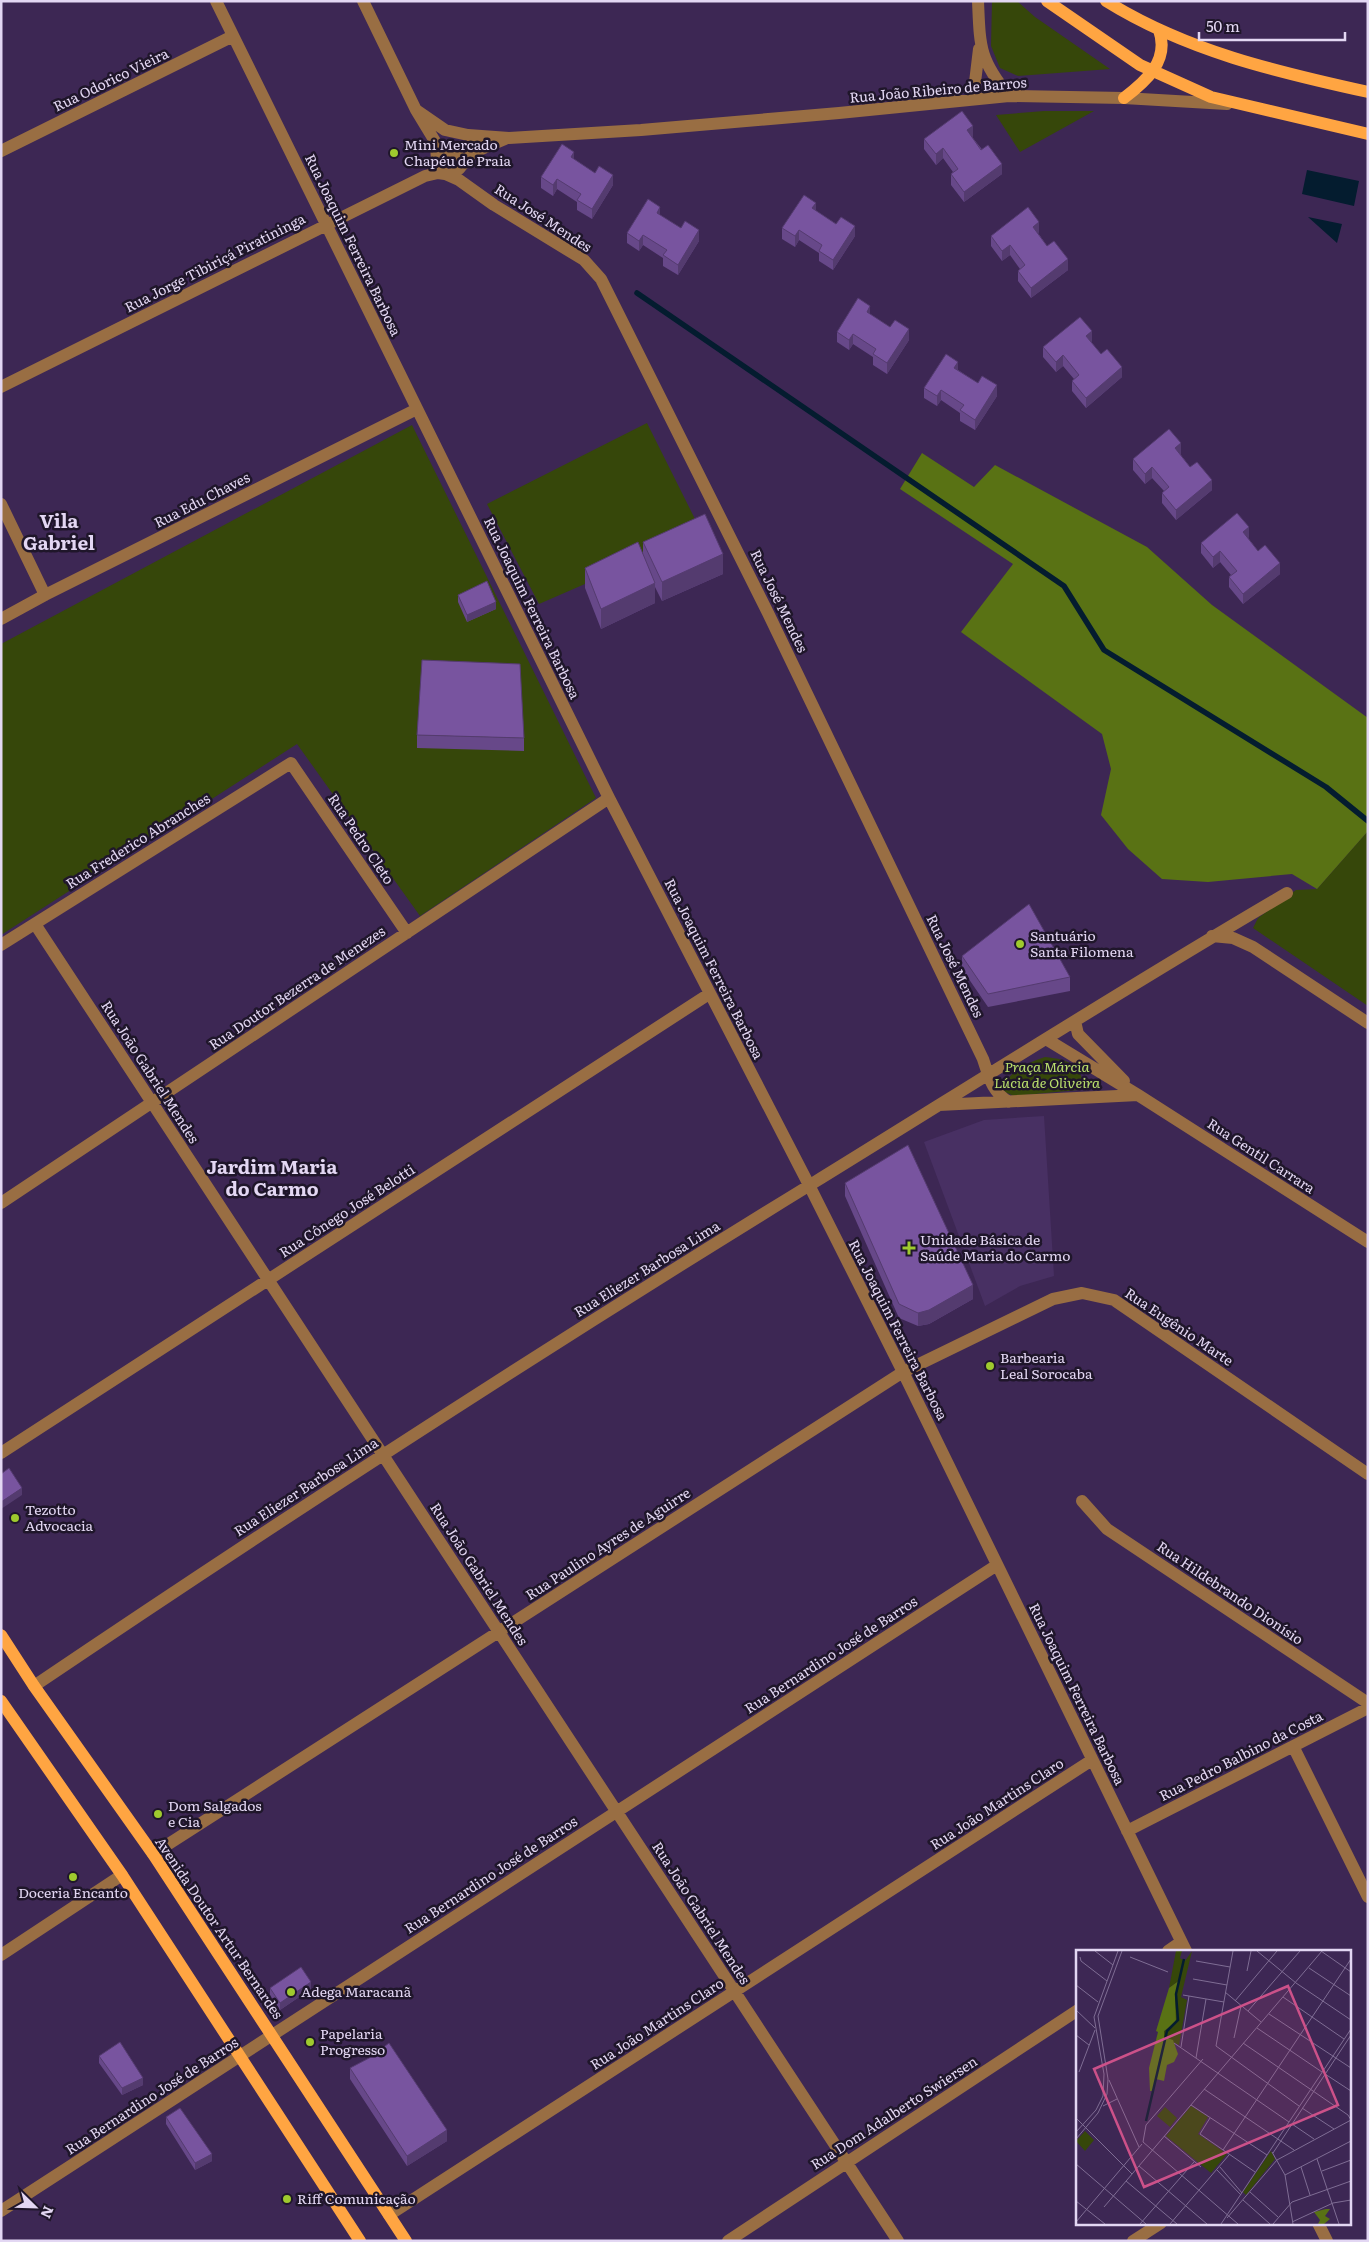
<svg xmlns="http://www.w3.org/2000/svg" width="1369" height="2242" font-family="Literata,serif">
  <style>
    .built { fill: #483063 }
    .green { fill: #36470a }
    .forest { fill: #597214 }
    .water { fill: #041c2f }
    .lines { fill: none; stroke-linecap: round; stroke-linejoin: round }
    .stream { stroke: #041c2f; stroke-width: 5.5 }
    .minor { stroke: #996e43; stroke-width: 12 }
    .major { stroke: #ffa542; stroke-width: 12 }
    .wall { fill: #674889 }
    .shaded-wall { fill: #543b6f }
    .building { fill: #78549f; stroke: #543b6f }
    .poi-dot { fill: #9fca2e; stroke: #1f162a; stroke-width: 2 }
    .labels { text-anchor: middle; stroke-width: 5; stroke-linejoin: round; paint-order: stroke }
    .street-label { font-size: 14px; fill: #e3d7f3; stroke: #1f162a }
    .poi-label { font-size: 14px; fill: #e3d7f3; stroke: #1f162a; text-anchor: start }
    .park-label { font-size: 14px; font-style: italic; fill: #bae06c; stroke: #1f162a }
    .district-label { font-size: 19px; font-weight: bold; fill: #e3d7f3; stroke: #1f162a }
    .inset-river { fill: none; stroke: #041c2f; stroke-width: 2.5 }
    .inset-road { fill: none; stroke: #7f6d94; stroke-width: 1 }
    .view { fill: #cc5189; fill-opacity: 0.15; stroke: #cc5189; stroke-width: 2.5 }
    .inset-edge { fill: none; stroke: #e3d7f3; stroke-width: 2.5 }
  </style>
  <rect width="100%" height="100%" fill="#3d2754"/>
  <path class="built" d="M1044,1116L1054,1276L1020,1286L985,1306L924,1142L984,1120Z"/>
  <path class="green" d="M992,1H1017L1035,17L1110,69L1018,76L1000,68L991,46Z
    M1044,111H1094L1020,152L996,115Z
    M647,423L702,533L539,604L487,504Z
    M412,425L596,798L420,916L297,744L1,935V644Z
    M1368,831V1006L1253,928L1258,918L1296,890L1317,889Z
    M1045,1057C1051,1058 1057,1058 1062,1060C1075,1063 1089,1078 1078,1090L1014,1096L1005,1092L1003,1089C1007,1072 1029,1062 1045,1057Z"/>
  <path class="forest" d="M922,453L974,487L995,465L1147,547L1212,605L1368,718V831L1317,889L1292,874L1208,882L1162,879L1128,849L1101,815L1111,769L1102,734L961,632L1013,564L900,489Z"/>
  <path class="water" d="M1307,170L1359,181L1354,206L1302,194Z
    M1308,217L1342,224L1337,243Z"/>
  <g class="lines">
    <path class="stream" d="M637,293L1064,586L1104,650L1326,787L1368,821"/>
    <path class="minor" d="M216,1L609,798L809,1185L903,1372L1186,1951
      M363,1L416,110L436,143L437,162
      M978,1C980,47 979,59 1009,96
      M973,99L979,49
      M416,110L445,130L468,135L509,138L641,130L839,113L1009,96L1124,98L1227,104
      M1,151L233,36
      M459,169L472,153L505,139
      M449,175L456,172L461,162L458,155L447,151L437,158V166L441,172L459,180L494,205L584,260L601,279L768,613L983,1059C989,1077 992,1092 1009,1102
      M1,387L425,176L438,173L445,174
      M1,504L45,595
      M1,619L45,595L417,409
      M35,924L898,2241
      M1212,936L1233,938L1253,947L1368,1023
      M1,945L291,763L407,933
      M1075,1021L1078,1034L1124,1081
      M1046,1039L1138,1095L1368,1242
      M939,1105L1138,1095
      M1,1203L609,798
      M1,1453L709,994
      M1082,1501L1107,1529L1368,1703
      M34,1686C289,1514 548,1346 810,1185C969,1087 1126,987 1287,893
      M1293,1746L1368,1897
      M1127,1831L1368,1708
      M153,1854L903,1372L1053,1299L1082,1293L1114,1300L1368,1474
      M1168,1951L1181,1942
      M1,1955L122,1875
      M1,2211L997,1565
      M389,2215L1092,1760
      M1318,2223L1327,2241
      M728,2241L1078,2010
      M1133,2241L1161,2223"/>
    <path class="major" d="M1047,1L1140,65L1211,97L1368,134
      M1106,1C1186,51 1277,72 1368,92
      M1124,98C1145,82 1170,61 1159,30
      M1,1635L34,1686L153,1854L406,2241
      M1,1701L122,1875L360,2241"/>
  </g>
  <path class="wall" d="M973,136L972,137L1002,174L964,202L951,185V174L953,172L943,158L936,165L924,149V139Z
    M574,160L613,185L592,219L577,210V202L557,189L553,196L541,188V177Z
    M816,211L855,236L833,270L819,261V253L799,240L795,247L782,239V228Z
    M660,215L699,241L678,275L663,266V258L643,245L639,251L627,243V233Z
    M1039,232L1038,233L1047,246L1068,270L1031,298L1018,281V271L1020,269L1010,255L1002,261L991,246V236Z
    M870,314L909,340L887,374L873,365V357L853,344L849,350L837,342V332Z
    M1092,341L1091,342L1101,354L1122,377L1086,408L1072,391V381L1074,379L1063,366L1056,372L1043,357V347Z
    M958,370L997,396L975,430L960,421V413L941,400L937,406L924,398V388Z
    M1180,454L1190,467L1212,490L1176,520L1162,503V493L1164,491L1152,478L1145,484L1133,470V459L1181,454Z
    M1249,537L1248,538L1258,551L1280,574L1243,604L1229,587V577L1231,575L1220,562L1213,568L1201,553V543Z
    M643,542L723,574L662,601L655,587V603L601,629L585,588V568L643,554Z
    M458,595L496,609L467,622L458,602Z
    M417,735L524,738V751L417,748Z
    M962,956L1070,977V991L988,1007L962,969Z
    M845,1183L973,1299L929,1324L918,1326L899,1318L845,1196Z
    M270,1988L311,1989L280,2010L270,1995Z
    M99,2056L143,2085L122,2095L99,2063Z
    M350,2068L447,2141L407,2166L350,2079Z
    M166,2117L212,2161L195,2170L166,2124Z"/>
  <path class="shaded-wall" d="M973,126V136L967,141V130Z
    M943,148V158L936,165V154Z
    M574,152V162L571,157Z
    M1002,164V174L964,202V192Z
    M613,175V185L592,219V209Z
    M557,179V189L553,196V185Z
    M816,203V213L812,208Z
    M660,207V218L657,213Z
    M1039,222V232L1033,237V227Z
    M855,226V236L833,270V260Z
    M699,230V241L678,275V265Z
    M799,230V240L795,247V236Z
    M643,235V245L639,251V241Z
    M1010,245V255L1002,261V251Z
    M1068,259V270L1031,298V288Z
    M870,306V316L867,312Z
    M909,329V340L887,374V363Z
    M1092,331V341L1086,346V336Z
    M853,334V344L849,350V340Z
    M1063,355V366L1056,372V362Z
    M958,362V372L954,368Z
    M1122,367V377L1086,408V398Z
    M997,385V396L975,430V420Z
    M941,390V400L937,406V396Z
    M1181,443V454L1175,459V448Z
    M1152,467V478L1145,484V474Z
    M1212,480V490L1176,520V510Z
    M1249,527V537L1243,542V532Z
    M1220,551V562L1213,568V557Z
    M723,554V574L662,601V582Z
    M1280,563V574L1243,604V594Z
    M655,583V603L601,629V609Z
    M496,602V609L467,622V615Z
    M973,1285V1299L929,1324L918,1326V1313Z
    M22,1488V1495L1,1509V1502Z
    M311,1982V1989L280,2010V2003Z
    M143,2078V2085L122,2095V2088Z
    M447,2130V2141L407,2166V2156Z
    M212,2154V2161L195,2170V2163Z"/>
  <path class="building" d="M962,111L973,126L967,130L981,150L988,145L1002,164L964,192L951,174L958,169L943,148L936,154L924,139Z
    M562,144L574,152L571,157L595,173L599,166L613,175L592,209L577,200L581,194L557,179L553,185L541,177Z
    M804,195L816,203L812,208L836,224L841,217L855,226L833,260L819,251L822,245L799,230L795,236L782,228Z
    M648,199L660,207L657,213L681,228L685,221L699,230L678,265L663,255L667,250L643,235L639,241L627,233Z
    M1028,207L1039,222L1033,227L1047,246L1054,241L1068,259L1031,288L1018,271L1025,265L1010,245L1002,251L991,236Z
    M858,298L870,306L867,312L890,327L895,320L909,329L887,363L873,354L876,349L853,334L849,340L837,332Z
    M1080,317L1092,331L1086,336L1101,354L1107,349L1122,367L1086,398L1072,381L1079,375L1063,355L1056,362L1043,347Z
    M946,354L958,362L954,368L978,383L982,376L997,385L975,420L960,410L964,405L941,390L937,396L924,388Z
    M1169,429L1181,443L1175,448L1190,467L1197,462L1212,480L1176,510L1162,493L1169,487L1152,467L1145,474L1133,459Z
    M1237,513L1249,527L1243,532L1258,551L1265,545L1280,563L1243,594L1229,577L1237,571L1220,551L1213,557L1201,543Z
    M705,514L723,554L662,582L643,542Z
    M638,542L655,583L601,609L585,568Z
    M487,581L496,602L467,615L458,595Z
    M422,660L520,664L524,738L417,735Z
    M1029,904L1070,977L988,994L962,956Z
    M908,1145L973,1285L929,1310L918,1313L899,1304L845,1183Z
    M9,1468L22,1488L1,1502V1474Z
    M301,1967L311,1982L280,2003L270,1988Z
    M120,2042L143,2078L122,2088L99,2056Z
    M389,2043L447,2130L407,2156L350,2068L371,2057Z
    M180,2108L212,2154L195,2163L166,2117Z"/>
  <g class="poi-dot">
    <circle cx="394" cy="153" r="5"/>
    <circle cx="1020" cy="944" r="5"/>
    <path d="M906.5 1240.5h5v5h5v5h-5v5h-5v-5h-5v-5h5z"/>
    <circle cx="990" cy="1366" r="5"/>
    <circle cx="15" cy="1518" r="5"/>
    <circle cx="158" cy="1814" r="5"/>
    <circle cx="73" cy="1877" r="5"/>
    <circle cx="291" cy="1992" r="5"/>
    <circle cx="310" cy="2042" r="5"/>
    <circle cx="287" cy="2199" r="5"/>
  </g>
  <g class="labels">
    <g class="street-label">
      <text transform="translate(111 80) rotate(-26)" y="5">Rua Odorico Vieira</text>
      <text transform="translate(938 90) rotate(-5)" y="5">Rua João Ribeiro de Barros</text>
      <text transform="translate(543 218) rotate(33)" y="5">Rua José Mendes</text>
      <text transform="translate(353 245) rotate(64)" y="5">Rua Joaquim Ferreira Barbosa</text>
      <text transform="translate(215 263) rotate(-27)" y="5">Rua Jorge Tibiriçá Piratininga</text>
      <text transform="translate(202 500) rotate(-27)" y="5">Rua Edu Chaves</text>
      <text transform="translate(779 601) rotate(64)" y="5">Rua José Mendes</text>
      <text transform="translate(532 608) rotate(64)" y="5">Rua Joaquim Ferreira Barbosa</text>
      <text transform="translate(361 839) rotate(56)" y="5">Rua Pedro Cleto</text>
      <text transform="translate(138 841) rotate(-32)" y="5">Rua Frederico Abranches</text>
      <text transform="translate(955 966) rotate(64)" y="5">Rua José Mendes</text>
      <text transform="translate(714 969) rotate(63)" y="5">Rua Joaquim Ferreira Barbosa</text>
      <text transform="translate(297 988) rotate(-34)" y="5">Rua Doutor Bezerra de Menezes</text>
      <text transform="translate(150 1072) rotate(57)" y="5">Rua João Gabriel Mendes</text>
      <text transform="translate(1261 1156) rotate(33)" y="5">Rua Gentil Carrara</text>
      <text transform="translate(347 1211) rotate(-33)" y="5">Rua Cônego José Belotti</text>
      <text transform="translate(647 1269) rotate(-32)" y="5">Rua Eliezer Barbosa Lima</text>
      <text transform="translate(1179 1327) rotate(34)" y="5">Rua Eugênio Marte</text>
      <text transform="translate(898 1330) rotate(63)" y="5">Rua Joaquim Ferreira Barbosa</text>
      <text transform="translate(306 1487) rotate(-33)" y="5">Rua Eliezer Barbosa Lima</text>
      <text transform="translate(608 1544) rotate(-33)" y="5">Rua Paulino Ayres de Aguirre</text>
      <text transform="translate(479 1574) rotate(57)" y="5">Rua João Gabriel Mendes</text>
      <text transform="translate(1230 1593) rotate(34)" y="5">Rua Hildebrando Dionísio</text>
      <text transform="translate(831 1655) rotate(-33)" y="5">Rua Bernardino José de Barros</text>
      <text transform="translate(1077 1694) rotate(64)" y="5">Rua Joaquim Ferreira Barbosa</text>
      <text transform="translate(1241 1756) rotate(-27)" y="5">Rua Pedro Balbino da Costa</text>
      <text transform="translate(997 1804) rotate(-33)" y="5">Rua João Martins Claro</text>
      <text transform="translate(491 1875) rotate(-33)" y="5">Rua Bernardino José de Barros</text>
      <text transform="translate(701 1913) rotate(57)" y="5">Rua João Gabriel Mendes</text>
      <text transform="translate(219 1928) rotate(56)" y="5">Avenida Doutor Artur Bernardes</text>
      <text transform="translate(657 2024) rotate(-33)" y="5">Rua João Martins Claro</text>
      <text transform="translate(152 2096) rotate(-33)" y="5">Rua Bernardino José de Barros</text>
      <text transform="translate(894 2113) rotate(-33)" y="5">Rua Dom Adalberto Swiersen</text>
    </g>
    <g class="poi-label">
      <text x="404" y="150">Mini Mercado<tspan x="404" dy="16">Chapéu de Praia</tspan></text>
      <text x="1030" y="941">Santuário<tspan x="1030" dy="16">Santa Filomena</tspan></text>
      <text x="920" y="1245">Unidade Básica de<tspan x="920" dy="16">Saúde Maria do Carmo</tspan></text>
      <text x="1000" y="1363">Barbearia<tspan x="1000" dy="16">Leal Sorocaba</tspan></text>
      <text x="25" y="1515">Tezotto<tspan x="25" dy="16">Advocacia</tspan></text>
      <text x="168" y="1811">Dom Salgados<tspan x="168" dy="16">e Cia</tspan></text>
      <text x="73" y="1898" text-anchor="middle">Doceria Encanto</text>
      <text x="301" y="1997">Adega Maracanã</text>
      <text x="320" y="2039">Papelaria<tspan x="320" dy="16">Progresso</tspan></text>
      <text x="297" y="2204">Riff Comunicação</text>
    </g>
    <g class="park-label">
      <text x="1047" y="1072">Praça Márcia<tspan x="1047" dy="16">Lúcia de Oliveira</tspan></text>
    </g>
    <g class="district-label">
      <text x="59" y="528">Vila<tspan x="59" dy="22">Gabriel</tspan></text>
      <text x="272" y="1174">Jardim Maria<tspan x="272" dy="22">do Carmo</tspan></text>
    </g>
  </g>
  <g transform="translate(1076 1950)">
    <rect width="275" height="275" fill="#3d2754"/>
    <path d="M100,1H106L104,8L109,11L116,1L105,47L111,50L103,95L88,88V81L97,75L99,45L102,37L103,31L93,38ZM115,156L132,167L122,184L151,204L135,223L90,186ZM89,157L101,168L94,177L81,166ZM9,181L18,190L9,201L0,191ZM195,201L199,209L170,245L167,242Z" fill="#36470a"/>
    <path d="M104,30L99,45L100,72L88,81V87L97,90L102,104L98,112L91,115L88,131L80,129L77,141H74L73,118L82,82L80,81L93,38ZM250,259H254L249,266L254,269L248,274H242L244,270L238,262Z" fill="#597214"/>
    <path class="inset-river" d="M70,171L91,81L102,70L100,44L108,9"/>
    <path class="inset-road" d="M19,1L37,15M157,1L140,96L223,156M181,1L220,33L275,70M245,1L275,22M4,7L5,11L31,31M54,7L92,22M120,11L154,17M233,18L275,46M171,21L175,1M117,29L151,35M0,35L22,52M149,42L185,72M107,45L148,52M207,47L268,89M159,51L201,1M0,60L19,78M172,61L224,1M193,64L275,118M181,78L246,122M0,85L13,95M158,88L165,56M98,93L213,172M167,93L272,165L275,170M105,97L113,46M120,108L130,49M3,122L19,80M249,124L275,141M33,130L63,197M128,139L218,200M115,155L191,205M27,156L41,149M226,158L258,179M0,168L56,224M134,168L124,184L179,222M216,174L238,189M0,182L20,160L27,146L28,124L18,67L42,1M88,186L125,217M0,189L22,163L31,144L32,129L22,66L46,1M67,192L162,274M67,192L70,175L127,109M147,200L275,9M196,202L209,225L275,191M197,203L275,85M241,209L263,274M0,214L70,274M63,216L131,274M144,217L166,243M225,217L234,245M141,220L165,245M246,221L275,210M209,225L217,274M50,231L101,274M174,242L202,267M167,250L194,274M0,251L29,274M28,257L246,1M151,268L201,210L275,170M0,272L66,194M216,272L257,253L275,250M64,274L118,212M94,274L153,205M145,274L275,79M197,274L216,252L275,231"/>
    <path class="view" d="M212,36L262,155L68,237L18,119Z"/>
    <rect width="275" height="275" class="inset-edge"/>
  </g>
  <rect width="1369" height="2242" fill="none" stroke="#e3d7f3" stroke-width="5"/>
  <g transform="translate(35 2207) rotate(113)" stroke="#1f162a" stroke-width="4" paint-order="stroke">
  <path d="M0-4L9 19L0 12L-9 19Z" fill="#e3d7f3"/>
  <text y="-8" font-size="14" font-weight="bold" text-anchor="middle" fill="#e3d7f3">N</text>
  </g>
  <path d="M1199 32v8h146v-8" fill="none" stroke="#e3d7f3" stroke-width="2.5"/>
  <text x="1206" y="32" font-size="15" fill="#e3d7f3" stroke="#1f162a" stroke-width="4" paint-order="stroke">50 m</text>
</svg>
